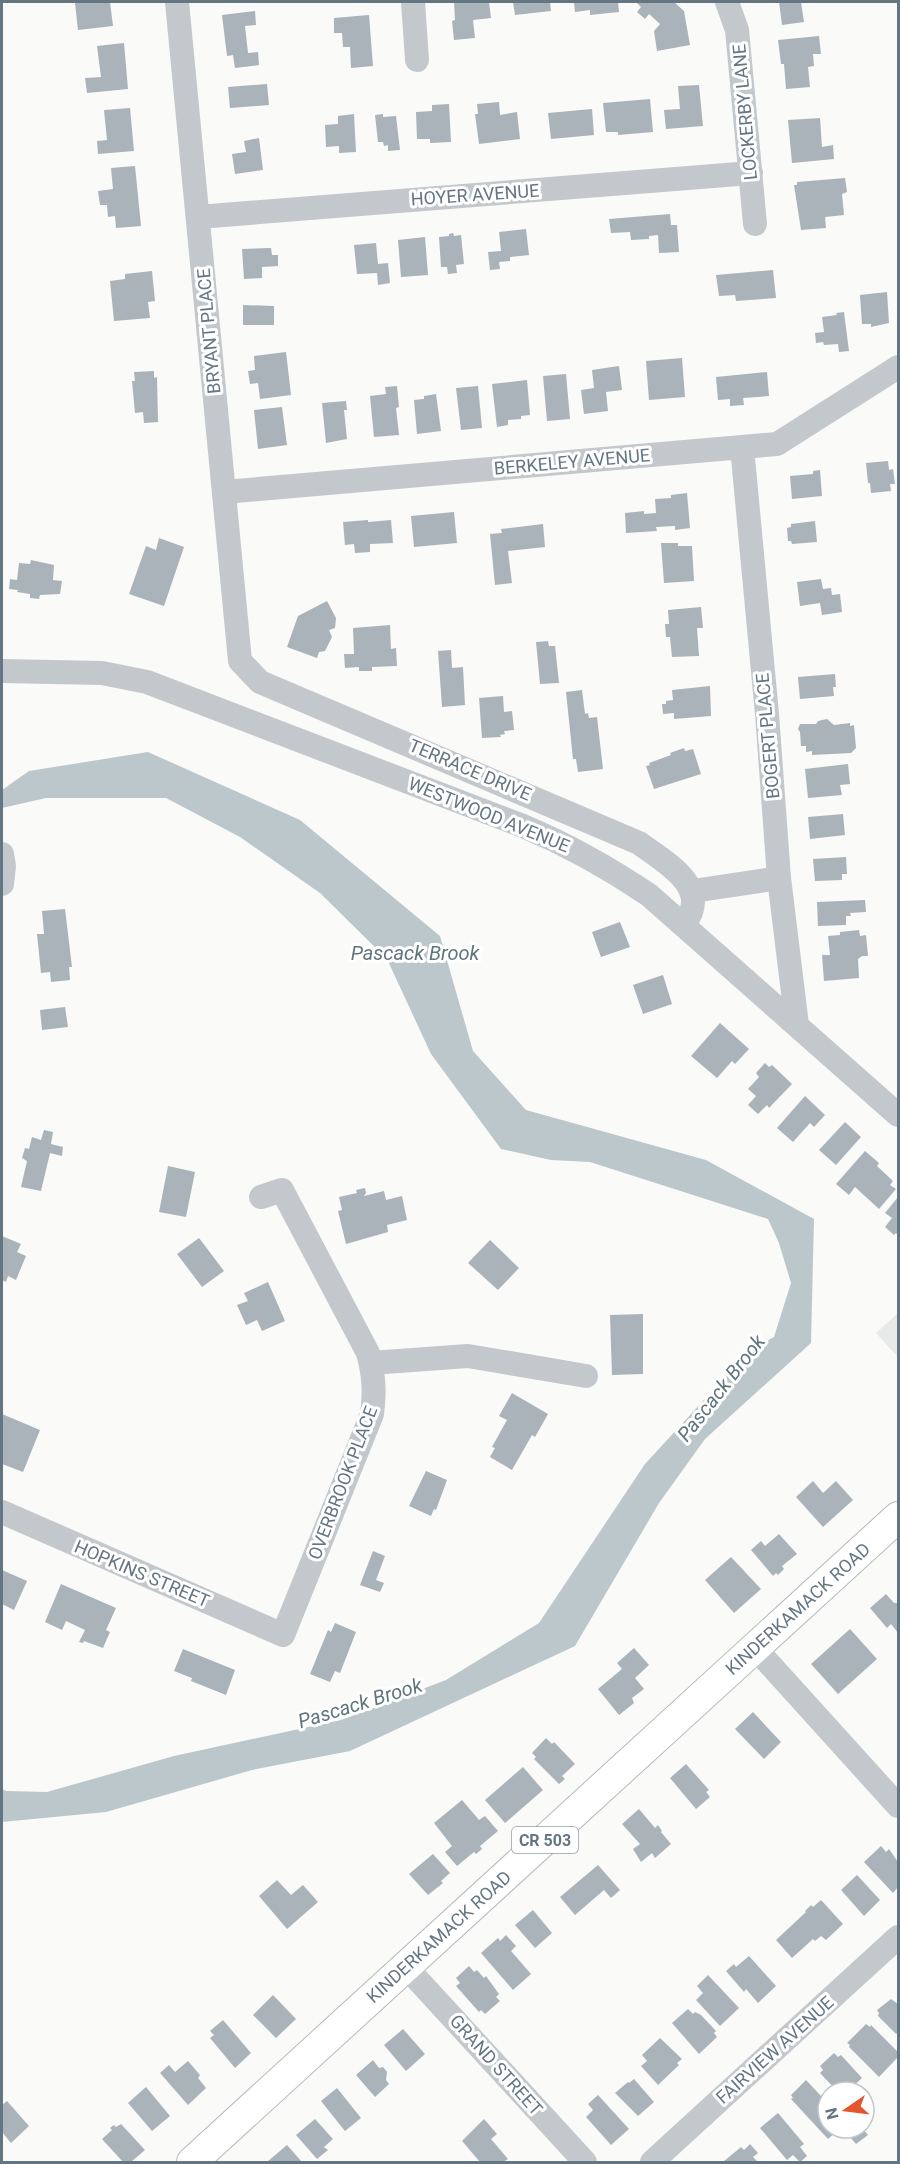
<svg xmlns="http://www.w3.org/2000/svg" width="900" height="2164" font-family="Roboto,sans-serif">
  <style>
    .built { fill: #e8e9e9 }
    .water { fill: #bbc7cb }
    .building { fill: #aab3b9 }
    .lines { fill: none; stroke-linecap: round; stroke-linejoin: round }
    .major-casing { stroke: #b5babe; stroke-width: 32 }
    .minor { stroke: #c3c8cc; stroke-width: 24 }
    .major { stroke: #fff; stroke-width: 30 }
    .labels { text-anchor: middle; stroke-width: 6; stroke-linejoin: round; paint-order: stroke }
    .shield { fill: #fff; stroke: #939fa8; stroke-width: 1.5 }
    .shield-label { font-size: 16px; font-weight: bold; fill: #657683 }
    .street-label { font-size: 18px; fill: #657683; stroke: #fff }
    .water-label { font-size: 20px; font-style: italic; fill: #60757c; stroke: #fff }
  </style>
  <rect width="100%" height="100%" fill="#fafaf8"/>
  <path class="built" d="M898,1313V1357L876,1333Z"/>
  <path class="water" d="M148,752L300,820L440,936L473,1051L526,1110L706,1160L814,1219L811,1343L705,1439L659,1503L575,1646L350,1751L252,1770L106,1812L2,1822V1789L6,1791L47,1792L174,1756L341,1720L446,1680L539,1623L645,1464L749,1351L774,1337L791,1283L779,1243L768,1219L590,1162L551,1160L501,1149L431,1054L387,959L320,893L240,837L166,798H46L2,808V790L29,771Z"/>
  <path class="building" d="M89,2H110L113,26L78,30L75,3Z
    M454,2H489L491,18L473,20L475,38L454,40L452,21L455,20Z
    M513,2H550L551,11L515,15Z
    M574,2H618L619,12L590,15V10L575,12Z
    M636,2H674L684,11L690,45L657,51L654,31L660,24L649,14L645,19L637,12L641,7Z
    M779,2H801L804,22L782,25Z
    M255,11L256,25L245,26L248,53L258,52L259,65L235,68L233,55L227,56L222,15Z
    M369,15L373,66L351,68L350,47H343L342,33H334V18Z
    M819,36L821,54H813L814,66L808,67L810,87L786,89L784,64H781L778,40Z
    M124,43L128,89L87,93L85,78L101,77L97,46Z
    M267,84L269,105L230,108L228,87Z
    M699,85L703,126L666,129L664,110L680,109L678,86Z
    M650,99L653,132L618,135V132H606L603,103Z
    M499,102L500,115L517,112L520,139L479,144L475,114H478L477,104Z
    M449,104L451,142L430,143V139H417L416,112L432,111V105Z
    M130,108L134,151L98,154L97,141L107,140L104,110Z
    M592,109L594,135L551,139L548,113Z
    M354,114L356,152L339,153V146L326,147L325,125L338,124V116Z
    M383,114V117L396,116L400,150L388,151V145L384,146L383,142H378L375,115Z
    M820,118L822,147L833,145L834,159L792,163L788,120Z
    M259,138L263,170L235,174L232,154L246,152L244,141Z
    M135,166L141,226L116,228L115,216L108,217L107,205H100L98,191L113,189L111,168Z
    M845,178L847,192L842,194L844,215L825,217L826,228L801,230L794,185H797V182Z
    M670,214L671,225H677L679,252L659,253L658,235L649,236V239L631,240L630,232L611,233L609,219Z
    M526,229L529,255L510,257V261L499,262L500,269L490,270L488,252L501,251L499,232Z
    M453,233L454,236L461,235L464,264L456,265L457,273L448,274L447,267H441L439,237L449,236V234Z
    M425,237L428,275L401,277L398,240Z
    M376,243L378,264L388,263L390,283L378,285L377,273L357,274L354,245Z
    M271,248L272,255H278V266L262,267V278L244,279L242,249Z
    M773,270L776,298L736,301L735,295L719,296L716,275Z
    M152,271L155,301L148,302L150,318L114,321L110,281L125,279V274Z
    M887,292L889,323L871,327V324H862L860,295Z
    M243,305L274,306V325H243Z
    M844,312L849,351L839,352L838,344L824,345L823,342L816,343L815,333L824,332L822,317L837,315L836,313Z
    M286,352L291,395L260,399L258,383L250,384L248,371L255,370L254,356Z
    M682,358L685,397L649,400L646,361Z
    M619,366L622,390L606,392L608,411L584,414L581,390L594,388L592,370Z
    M154,371V378L157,377L158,422L144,423L143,412L135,413L132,381H135L134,372Z
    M767,372L769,396L743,398L744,405L730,406V399L718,400L716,377Z
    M566,374L570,419L547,421L543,376Z
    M527,380L530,415L521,416V419L508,420V425L497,427L492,384Z
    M397,386L399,407L396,408L399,435L374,437L370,396L386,394L385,387Z
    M478,386L482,428L461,430L456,388Z
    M436,394L441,431L417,434L414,400L424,399V396Z
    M346,401L347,410H344L347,439L326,443L322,403Z
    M282,407L287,445L258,449L254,410Z
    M888,461L889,470L893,469L895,484H890L891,491L871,493L870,483H868L866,463Z
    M820,470L822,496L792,499L790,476L813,474V471Z
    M687,493L690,528L675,530V526L656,527L657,531L626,533L625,513L644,511V514L656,513L655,499L671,498V495Z
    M454,512L457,543L414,547L411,516Z
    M368,520V522L391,520L393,543L370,544V552L355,553L354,544L345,545L343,522Z
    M815,521L817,542L792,544L791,541H788L787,528L791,527V524Z
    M543,524L545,547L508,551L512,583L495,585L490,534L502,533L501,529Z
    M159,538L184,547L164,606L129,594L146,546L156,550Z
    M661,543H678V546H692L694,581L664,583Z
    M31,560L54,565L53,580L62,581L60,594L40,595L39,599L30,598V594L17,592L18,590L9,589L10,579L17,580L19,563L30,564Z
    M821,579L823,589L831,588L832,595L840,594L842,612L822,615L820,603L800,606L797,582Z
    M327,601L336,618L335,628L329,630L332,637L325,651L319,652L317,658L287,647L298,616Z
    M701,607L703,628H697L699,656L672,657L670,637H666L665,624H669L668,610Z
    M390,625L391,649L396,648L397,666L372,667V671H359V667L345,668L344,654H354L353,628Z
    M548,641L549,646H555L559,683L540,684L536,642Z
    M451,650L452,668L463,667L465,705L442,707L438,651Z
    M835,674L836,687H833L834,696L800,699L798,677Z
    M710,686L711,716L674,719V713L663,714L662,704H666V701L673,700L672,690Z
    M582,690L585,714L588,713L589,718L597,717L603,769L578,772L576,759H573L566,692Z
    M503,696L504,712L512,711L514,730L504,731L505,734L500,735L501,737L482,738L479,698Z
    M827,719L834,725L850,723V726L854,725L856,748L851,753L812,755V751L806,752V746H801L800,732L798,729L800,724H816L818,721Z
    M684,748L685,751L693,749L701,774L654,789L646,766L650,765L649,763L671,755L670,753Z
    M848,764L850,784L840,785L842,795L808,798L805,769Z
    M843,814L845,835L810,839L808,817Z
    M846,857L847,874H842V880L815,881L813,859Z
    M865,900L866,912L850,913L851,916H846V925L818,926L817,902Z
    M65,909L72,967H69L70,980L51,982L50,972L41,973L37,934H44L42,911Z
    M620,922L630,947L601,957L592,932Z
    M859,930L860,936L866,935L868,956H862L858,959L859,978L824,981L822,955H830L828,936L840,935V932Z
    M663,975L672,1004L643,1014L633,985Z
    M65,1007L68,1027L42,1030L40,1010Z
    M720,1023L749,1049L735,1064L732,1061L717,1078L691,1056Z
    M765,1063L769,1067L772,1065L792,1084L769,1108L767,1105L758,1114L748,1105L756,1096L748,1089L759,1077L756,1073Z
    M805,1096L825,1115L814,1127L810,1123L793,1142L777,1128Z
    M845,1122L861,1137L836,1165L819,1150Z
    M44,1130L53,1132L51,1144L63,1147L62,1156L50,1153L41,1191L21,1187L27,1161L22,1158L25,1148L29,1149L32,1137L41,1140Z
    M865,1151L879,1163L877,1166L893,1181L890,1185L896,1189L879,1209L855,1187L849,1195L836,1184Z
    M168,1166L195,1172L186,1217L159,1212Z
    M365,1188L366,1193L364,1196L384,1191L386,1200L402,1196L407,1220L387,1225L388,1232L346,1244L338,1211L342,1210L339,1197L357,1193L356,1190Z
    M898,1197V1235L896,1233L894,1235L885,1227L892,1218L885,1213Z
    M2,1236L21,1244L17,1252L26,1256L16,1280L8,1276L6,1282L2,1280Z
    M199,1238L224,1271L202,1287L177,1254Z
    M490,1240L519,1268L498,1290L468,1263Z
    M268,1282L285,1321L262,1331L257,1320L246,1325L237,1305L248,1301L244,1293Z
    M643,1314V1374L612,1375L610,1315Z
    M512,1393L548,1414L535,1437L532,1435L512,1470L490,1457L495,1448L492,1447L507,1420L499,1416Z
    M2,1414L40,1430L23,1472L2,1464Z
    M426,1471L447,1480L436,1510L434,1509L431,1516L409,1506Z
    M813,1481L823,1493L836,1481L853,1500L823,1527L796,1497Z
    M779,1534L797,1554L782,1566L784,1569L778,1575L776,1573L773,1576L751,1550L761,1541L765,1546Z
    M373,1551L385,1556L376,1580L384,1583L380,1592L360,1585Z
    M731,1557L761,1589L734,1613L705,1580Z
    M2,1570L27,1581L14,1610L2,1604Z
    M61,1584L116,1608L106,1630L110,1632L103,1648L84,1641L83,1643L79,1642L85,1630L66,1621L62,1630L45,1622Z
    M886,1594L894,1603H898V1633L891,1624L887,1628L870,1608Z
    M335,1623L356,1632L340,1673L335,1671L330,1682L310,1674L328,1630L331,1632Z
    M850,1629L877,1659L838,1694L811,1664Z
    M634,1648L649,1665L635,1678L644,1689L632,1698L634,1703L619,1715L598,1689L622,1669L617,1663Z
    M183,1649L235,1670L226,1695L191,1681L192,1678L174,1671Z
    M753,1712L781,1742L764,1759L735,1729Z
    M546,1738L552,1744L554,1742L575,1764L562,1776L565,1779L559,1784L534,1759L536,1757L532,1753Z
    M686,1764L709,1790L706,1792L710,1797L696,1809L670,1778Z
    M523,1767L543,1790L505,1823L485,1800Z
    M462,1800L479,1820L485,1816L498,1831L480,1846L482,1849L476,1854L474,1852L457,1866L445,1852L452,1846L434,1823Z
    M639,1809L655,1828L658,1825L662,1831L661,1832L671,1844L655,1858L652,1853L641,1862L633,1849L640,1844L622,1824Z
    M881,1846L886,1852L889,1849L898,1862V1887L893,1893L864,1862Z
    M433,1854L450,1873L441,1881L443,1883L428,1895L409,1874Z
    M598,1865L620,1890L611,1898L604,1890L575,1915L560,1897Z
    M857,1875L880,1900L864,1916L841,1890Z
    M277,1880L291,1895L303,1885L318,1902L287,1929L259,1896Z
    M821,1900L843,1924L826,1940L821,1936L815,1941L813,1939L792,1958L776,1940L806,1912L805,1911L811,1905L813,1907Z
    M533,1910L552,1933L535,1948L515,1925Z
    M506,1935L516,1946L511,1951L531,1974L513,1990L481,1953L498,1938L500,1941Z
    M749,1956L776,1986L758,2003L746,1989L744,1992L726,1971L734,1964L736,1967Z
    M469,1966L474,1972L477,1970L484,1978L486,1976L499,1994L496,1997L500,2001L485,2014L481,2010L479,2012L456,1986L460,1983L456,1978Z
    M708,1975L739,2008L720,2026L696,2000L703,1993L697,1986Z
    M273,1995L296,2019L276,2038L253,2015Z
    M891,1999L898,2004V2032L896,2034L878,2016L879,2013L877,2010Z
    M688,2009L693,2014L695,2012L701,2015L716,2031L714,2033L717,2037L699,2054L672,2023Z
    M223,2020L251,2053L235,2068L210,2038L214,2035L210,2031Z
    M866,2024L870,2027L871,2025L898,2052V2057L879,2077L849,2047L850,2045L847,2043Z
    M403,2029L425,2054L406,2071L384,2045Z
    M660,2038L682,2059L677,2063L679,2065L658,2085L641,2066L647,2061L642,2055Z
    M834,2053L838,2057L841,2055L862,2078L847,2092H838L820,2073L823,2070L820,2066Z
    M373,2060L379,2068L383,2067L387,2072L386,2080L389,2084L375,2097L356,2075Z
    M188,2061L200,2075L198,2078L206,2088L188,2105L160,2073L169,2065L175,2072Z
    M634,2079L654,2102L638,2116L615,2093L628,2082L629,2083Z
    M806,2080L821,2096L823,2094L828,2099V2109L823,2113L828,2118V2128L838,2130L828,2139L791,2099L793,2098L791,2095Z
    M146,2087L170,2116L152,2131L128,2103Z
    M337,2088L361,2118L345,2131L321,2101Z
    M598,2095L629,2129L611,2145L586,2117L593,2110L588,2104Z
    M7,2101L29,2126L11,2143L2,2132V2105Z
    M778,2113L804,2144L800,2147L807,2156L800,2162L793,2155L787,2160L760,2128Z
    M315,2119L333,2139L324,2147L328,2150L317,2159L296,2135Z
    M484,2119L497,2134L491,2139L508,2159L503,2162H480L462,2141Z
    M121,2124L145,2150L131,2162H123L102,2139L112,2130L110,2128L114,2125L116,2127Z
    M846,2128H862L868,2135L856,2144L844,2130Z
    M750,2144L758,2153L753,2157L758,2162H723L741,2147L744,2150Z
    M287,2145L302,2162H267Z"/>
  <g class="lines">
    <g class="major-casing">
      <path id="major" d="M192,2162L898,1517"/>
    </g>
    <path class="minor" d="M177,2L240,661L260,682L639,843C665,862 713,888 684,924
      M413,2L417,60
      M727,2L737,30L755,224
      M198,217L751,173
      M742,447L767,714L779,878L797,1025
      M224,492L777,444L898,367
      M2,671L102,673L147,682L523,826C568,845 609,868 649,895L898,1115
      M2,854L4,866L2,884
      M693,891L779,878
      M371,1363L468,1356L586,1376
      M2,1512L283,1635L372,1414C375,1392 374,1375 368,1353L282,1190L261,1197
      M755,1648L898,1806
      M406,1967L585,2162
      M652,2162L898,1937"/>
    <use href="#major" class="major"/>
  </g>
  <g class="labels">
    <rect class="shield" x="512" y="1827" width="66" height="26" rx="4.5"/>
    <g class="shield-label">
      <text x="545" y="1846">CR 503</text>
    </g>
    <g class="street-label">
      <text transform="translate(745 112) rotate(-95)" y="6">LOCKERBY LANE</text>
      <text transform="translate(475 195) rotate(-4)" y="6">HOYER AVENUE</text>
      <text transform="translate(209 331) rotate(-95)" y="6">BRYANT PLACE</text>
      <text transform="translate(572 462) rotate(-5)" y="6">BERKELEY AVENUE</text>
      <text transform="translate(768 736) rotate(-95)" y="6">BOGERT PLACE</text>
      <text transform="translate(470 770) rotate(23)" y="6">TERRACE DRIVE</text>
      <text transform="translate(489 815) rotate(22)" y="6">WESTWOOD AVENUE</text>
      <text transform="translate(343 1483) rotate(-69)" y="6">OVERBROOK PLACE</text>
      <text transform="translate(142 1574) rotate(23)" y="6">HOPKINS STREET</text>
      <text transform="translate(798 1609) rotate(-42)" y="6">KINDERKAMACK ROAD</text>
      <text transform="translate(439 1937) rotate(-42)" y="6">KINDERKAMACK ROAD</text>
      <text transform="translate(775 2050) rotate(-42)" y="6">FAIRVIEW AVENUE</text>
      <text transform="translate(496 2065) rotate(48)" y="6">GRAND STREET</text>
    </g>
    <g class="water-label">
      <text x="415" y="960">Pascack Brook</text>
      <text transform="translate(721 1388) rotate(-52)" y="7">Pascack Brook</text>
      <text transform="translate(360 1703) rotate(-17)" y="7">Pascack Brook</text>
    </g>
  </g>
  <rect width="900" height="2164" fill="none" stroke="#657683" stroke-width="6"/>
  <g transform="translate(846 2110) rotate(256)"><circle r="28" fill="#ffffff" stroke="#c1c8cd" stroke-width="1.5"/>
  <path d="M0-4.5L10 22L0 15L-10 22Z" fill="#e4572e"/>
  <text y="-9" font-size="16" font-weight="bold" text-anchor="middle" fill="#657683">N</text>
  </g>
</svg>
